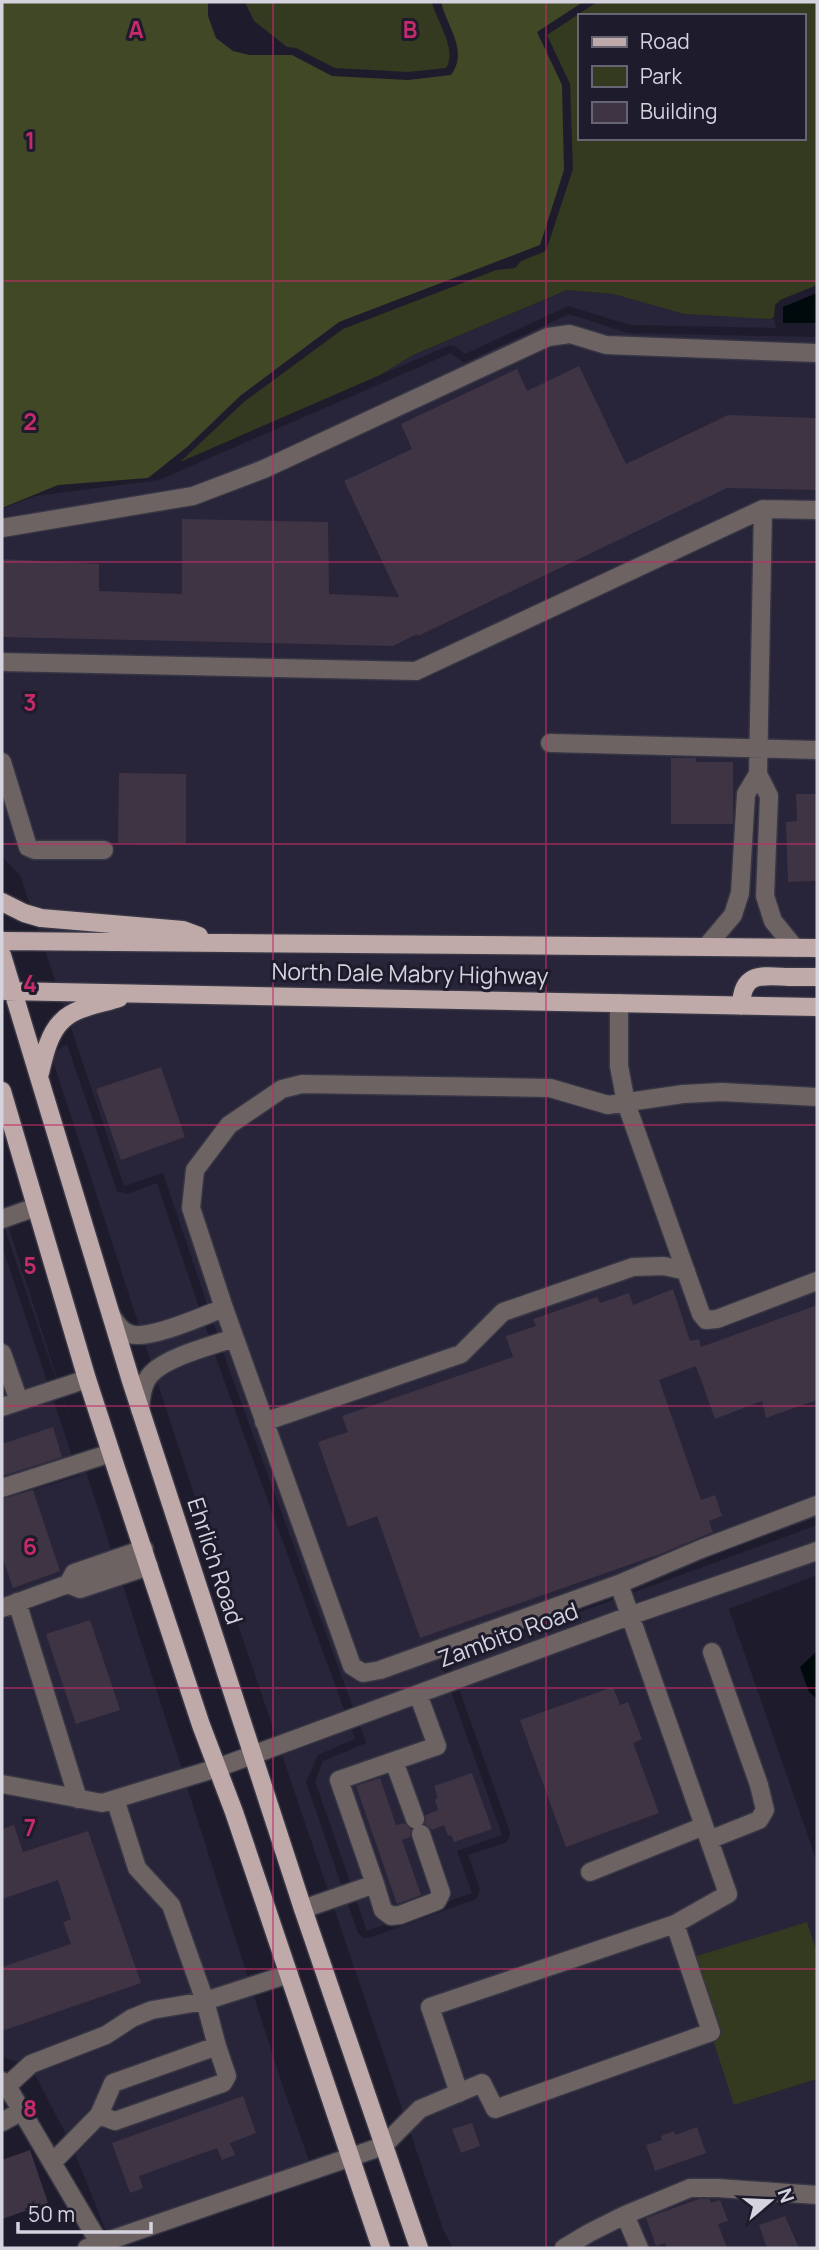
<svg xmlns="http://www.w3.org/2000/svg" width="819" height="2250" font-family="Manrope,sans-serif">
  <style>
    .built { fill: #282439 }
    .green { fill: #333a1f; fill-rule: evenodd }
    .forest { fill: #404825 }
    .water { fill: #000a0d }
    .building { fill: #3f3444 }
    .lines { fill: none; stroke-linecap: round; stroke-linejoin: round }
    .minor-casing { stroke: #373645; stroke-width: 21 }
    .major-casing { stroke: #373645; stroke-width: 21 }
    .minor { stroke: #6e6363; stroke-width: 18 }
    .major { stroke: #bfa9a9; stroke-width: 18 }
    .grid { fill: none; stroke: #c42b68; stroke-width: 2; stroke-opacity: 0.55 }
    .labels { text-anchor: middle; stroke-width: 6; stroke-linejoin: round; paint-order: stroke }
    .street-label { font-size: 23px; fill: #d4d3de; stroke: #1e1c2c }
    .grid-label { font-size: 23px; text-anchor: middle; font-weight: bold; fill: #c42b68; stroke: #1e1c2c; stroke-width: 6; stroke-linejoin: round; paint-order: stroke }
  </style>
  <rect width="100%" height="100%" fill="#1e1c2c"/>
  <path class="built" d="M567,290L613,294L684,314L774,319L776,328L630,325L568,306L465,354L455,346L450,345L380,375L413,355Z
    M569,314L628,333L817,337V1517L438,1655L502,1835L457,1851L472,1893L367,1931L315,1781L323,1761L366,1743L229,1369L163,1173L124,1186L20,875L4,859L2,853V509L35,496L159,480L451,353L464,363Z
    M67,1044L117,1191L127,1194L157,1183L221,1372L345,1712L276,1737L187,1473L53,1061L56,1051Z
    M2,1207L77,1441L2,1220Z
    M2,1246L76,1468L2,1491Z
    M85,1468L182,1769L102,1794L2,1774V1499L79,1476Z
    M817,1525V1542L629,1606L453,1672L449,1660Z
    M817,1561V1575L729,1609L817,1862V1951L807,1922L734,2105L817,2079V2248H453L443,2229L282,1755L352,1729L355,1739L318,1755L306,1782L358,1933L364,1938H369L476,1899L480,1890L468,1855L505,1843L510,1837V1832L459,1689L635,1624Z
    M187,1787L282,2084L313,2172L106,2231L72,2146L31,2067L2,2057V1794L99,1812Z"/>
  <path class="green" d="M245,2H432C436,20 458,50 446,68L408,72L335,68L296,48L287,47L254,21Z
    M597,2H817V285L780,300L775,305L774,317L770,319L684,314L613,294L567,290L413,355L380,375L180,462L245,401L343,329L496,270L515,268L521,261L546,251L573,169L570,84L547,35ZM579,16H803V138H579Z
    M807,1922L817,1951V2079L734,2105L687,1959Z"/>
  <path class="forest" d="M2,2H208V16L216,38L233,51L249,55H292L332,76L408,80L451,75C469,51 447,27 441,2H583L537,32L562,85L564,170L540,245L339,322L240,396L187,447L148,478L58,485L2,508Z"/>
  <path class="water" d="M817,293V323H783V307Z
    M817,1651V1699L809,1692L800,1667Z"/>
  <path class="building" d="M579,366L626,464L728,415L817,418V490L727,488L418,636L417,634L393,646L2,637V559L99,564V591L182,594V519L328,522L329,594L399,597L344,481L412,449L401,424L517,369L527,391Z
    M671,758H696V762H733V824H671Z
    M119,773L186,774V844L118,843Z
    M796,794H817V881L788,882L786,822L797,821Z
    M161,1067L185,1137L121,1160L96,1089Z
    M673,1289L690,1341L699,1339L701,1347L817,1305V1400L766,1418L762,1401L715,1419L696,1366L659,1380L701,1500L715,1495L722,1516L709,1521L713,1532L660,1554L420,1638L377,1516L348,1527L318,1442L348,1432L342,1416L513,1357L506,1336L536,1326L533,1319L597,1297L600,1303L629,1293L633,1305Z
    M53,1427L62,1457L2,1476V1444Z
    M33,1490L60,1571L13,1588L2,1556V1499Z
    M90,1620L120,1710L76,1724L46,1634Z
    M613,1687L620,1705L628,1702L642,1739L633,1743L659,1813L566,1847L520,1720Z
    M472,1773L492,1829L454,1842L451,1835L448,1836L444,1825L432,1830L425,1824L426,1815L438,1810L435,1799L438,1798L434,1786Z
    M380,1778L396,1825L404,1823L411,1829L410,1837L402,1840L421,1895L397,1904L356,1786Z
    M14,1825L23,1852L88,1831L141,1983L2,2031V1967L71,1944L63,1922L71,1919L58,1880L2,1899V1829Z
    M243,2096L256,2133L230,2143L235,2155L222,2160L217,2148L139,2176L143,2188L130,2193L112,2143Z
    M472,2123L480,2146L461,2153L452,2129Z
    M697,2127L706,2153L655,2171L646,2145L662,2140L661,2136L674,2131L675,2135Z
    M30,2150L48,2203L2,2219V2160Z
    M699,2199H709L711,2203L720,2200L728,2221L718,2224L727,2248H667L665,2243L656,2246L646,2218Z
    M785,2216L799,2248H767L759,2225Z"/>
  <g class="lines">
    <g class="minor-casing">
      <path id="minor" d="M763,509L758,774L769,796L765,896L773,921L795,948
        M2,528L193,496L264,469L548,337L570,334L606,345L817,353
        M2,662L416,671L763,509L817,510
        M550,743L817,750
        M2,762L28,847L35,850H104
        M706,947L733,915L740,893L746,794L758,774
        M619,1003V1066L626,1103L701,1314L706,1320L717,1319L817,1281
        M2,1219L36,1207
        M111,1315C116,1323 121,1331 130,1334C148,1341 205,1315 224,1308
        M2,1353L19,1401
        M2,1407L87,1379
        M140,1410C141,1397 142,1383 152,1373C169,1356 211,1346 234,1338
        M264,1422L461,1354L503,1312L633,1267L664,1266L686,1271
        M2,1488L111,1453
        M144,1549L74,1573L68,1584L80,1589L149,1566
        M619,1584L701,1549L817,1505
        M17,1602L78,1799
        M2,1608L68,1584
        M394,1761L415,1819
        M2,1784L102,1803L217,1768L632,1615L817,1551
        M709,1840L759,1820L765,1810L759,1785L712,1652
        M590,1872L704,1826
        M375,1884L383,1910L391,1916L400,1915L437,1901L441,1893L421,1834
        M303,1909L375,1884L339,1780L437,1746L418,1694
        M2,2081L7,2086L100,2244
        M7,2086L31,2064L106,2035L132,2018L152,2010L205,2001L289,1974
        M459,2093L430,2007L675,1924
        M99,2115L115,2121L223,2083L227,2076L217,2046
        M2,2122L22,2111
        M52,2163L99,2115L113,2083L217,2046L205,2001L171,1905L137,1868L115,1799
        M625,2215L639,2248
        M87,2248L383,2146L420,2109L482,2083L495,2109L711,2032L675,1924L728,1894L619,1584L380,1670L363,1673L352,1666L224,1308L191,1208L195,1170L229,1125L282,1089L302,1084L550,1088L608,1105L683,1094L722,1092L817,1097
        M564,2248L589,2233L625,2215L690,2188H718L817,2195"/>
    </g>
    <g class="major-casing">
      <path id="major" d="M2,902L24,913L41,918L183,930L199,936
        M2,941L817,948
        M2,955L131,1381L303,1909L419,2248
        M5,991L817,1007
        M741,1006C742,971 762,976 789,977C798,977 808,977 817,977
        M40,1073C44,1056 49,1033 62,1021C75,1007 102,1004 119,998
        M2,1091L87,1379L115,1465L201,1725L234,1812L381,2248"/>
    </g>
    <use href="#minor" class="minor"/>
    <use href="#major" class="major"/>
  </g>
  <path class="grid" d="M273,2V2248M546,2V2248M2,281H817M2,562H817M2,844H817M2,1125H817M2,1406H817M2,1688H817M2,1969H817"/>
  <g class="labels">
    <g class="street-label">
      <text transform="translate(410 974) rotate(1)" y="8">North Dale Mabry Highway</text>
      <text transform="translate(215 1561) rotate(72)" y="8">Ehrlich Road</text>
      <text transform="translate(508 1635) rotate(-20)" y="8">Zambito Road</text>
    </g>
  </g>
  <g class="grid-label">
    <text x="136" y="38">A</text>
    <text x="410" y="38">B</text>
    <text x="30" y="149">1</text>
    <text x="30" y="430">2</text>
    <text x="30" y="711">3</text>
    <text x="30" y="992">4</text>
    <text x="30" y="1274">5</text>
    <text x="30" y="1555">6</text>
    <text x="30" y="1836">7</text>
    <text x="30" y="2117">8</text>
  </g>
  <rect width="819" height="2250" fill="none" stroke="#d4d3de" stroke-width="7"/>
  <rect x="578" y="14" width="228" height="126" fill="#1e1c2c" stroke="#676573" stroke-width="2"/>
  <rect x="592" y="37" width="35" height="10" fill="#bfa9a9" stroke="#676573" stroke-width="2"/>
  <text x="640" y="49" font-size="21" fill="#d4d3de">Road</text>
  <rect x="592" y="66" width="35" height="21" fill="#333a1f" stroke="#676573" stroke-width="2"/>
  <text x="640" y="84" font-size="21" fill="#d4d3de">Park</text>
  <rect x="592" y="102" width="35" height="21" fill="#3f3444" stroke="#676573" stroke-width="2"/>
  <text x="640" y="119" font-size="21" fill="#d4d3de">Building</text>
  <g transform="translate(770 2201) rotate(71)" stroke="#1e1c2c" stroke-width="5" paint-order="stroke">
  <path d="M0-5L12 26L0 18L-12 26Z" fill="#d4d3de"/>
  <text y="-10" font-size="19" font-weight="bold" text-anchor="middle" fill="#d4d3de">N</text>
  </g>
  <path d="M18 2222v10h133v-10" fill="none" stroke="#d4d3de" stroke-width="3.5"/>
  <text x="28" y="2222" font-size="21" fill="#d4d3de" stroke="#1e1c2c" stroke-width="5" paint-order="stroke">50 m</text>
</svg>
